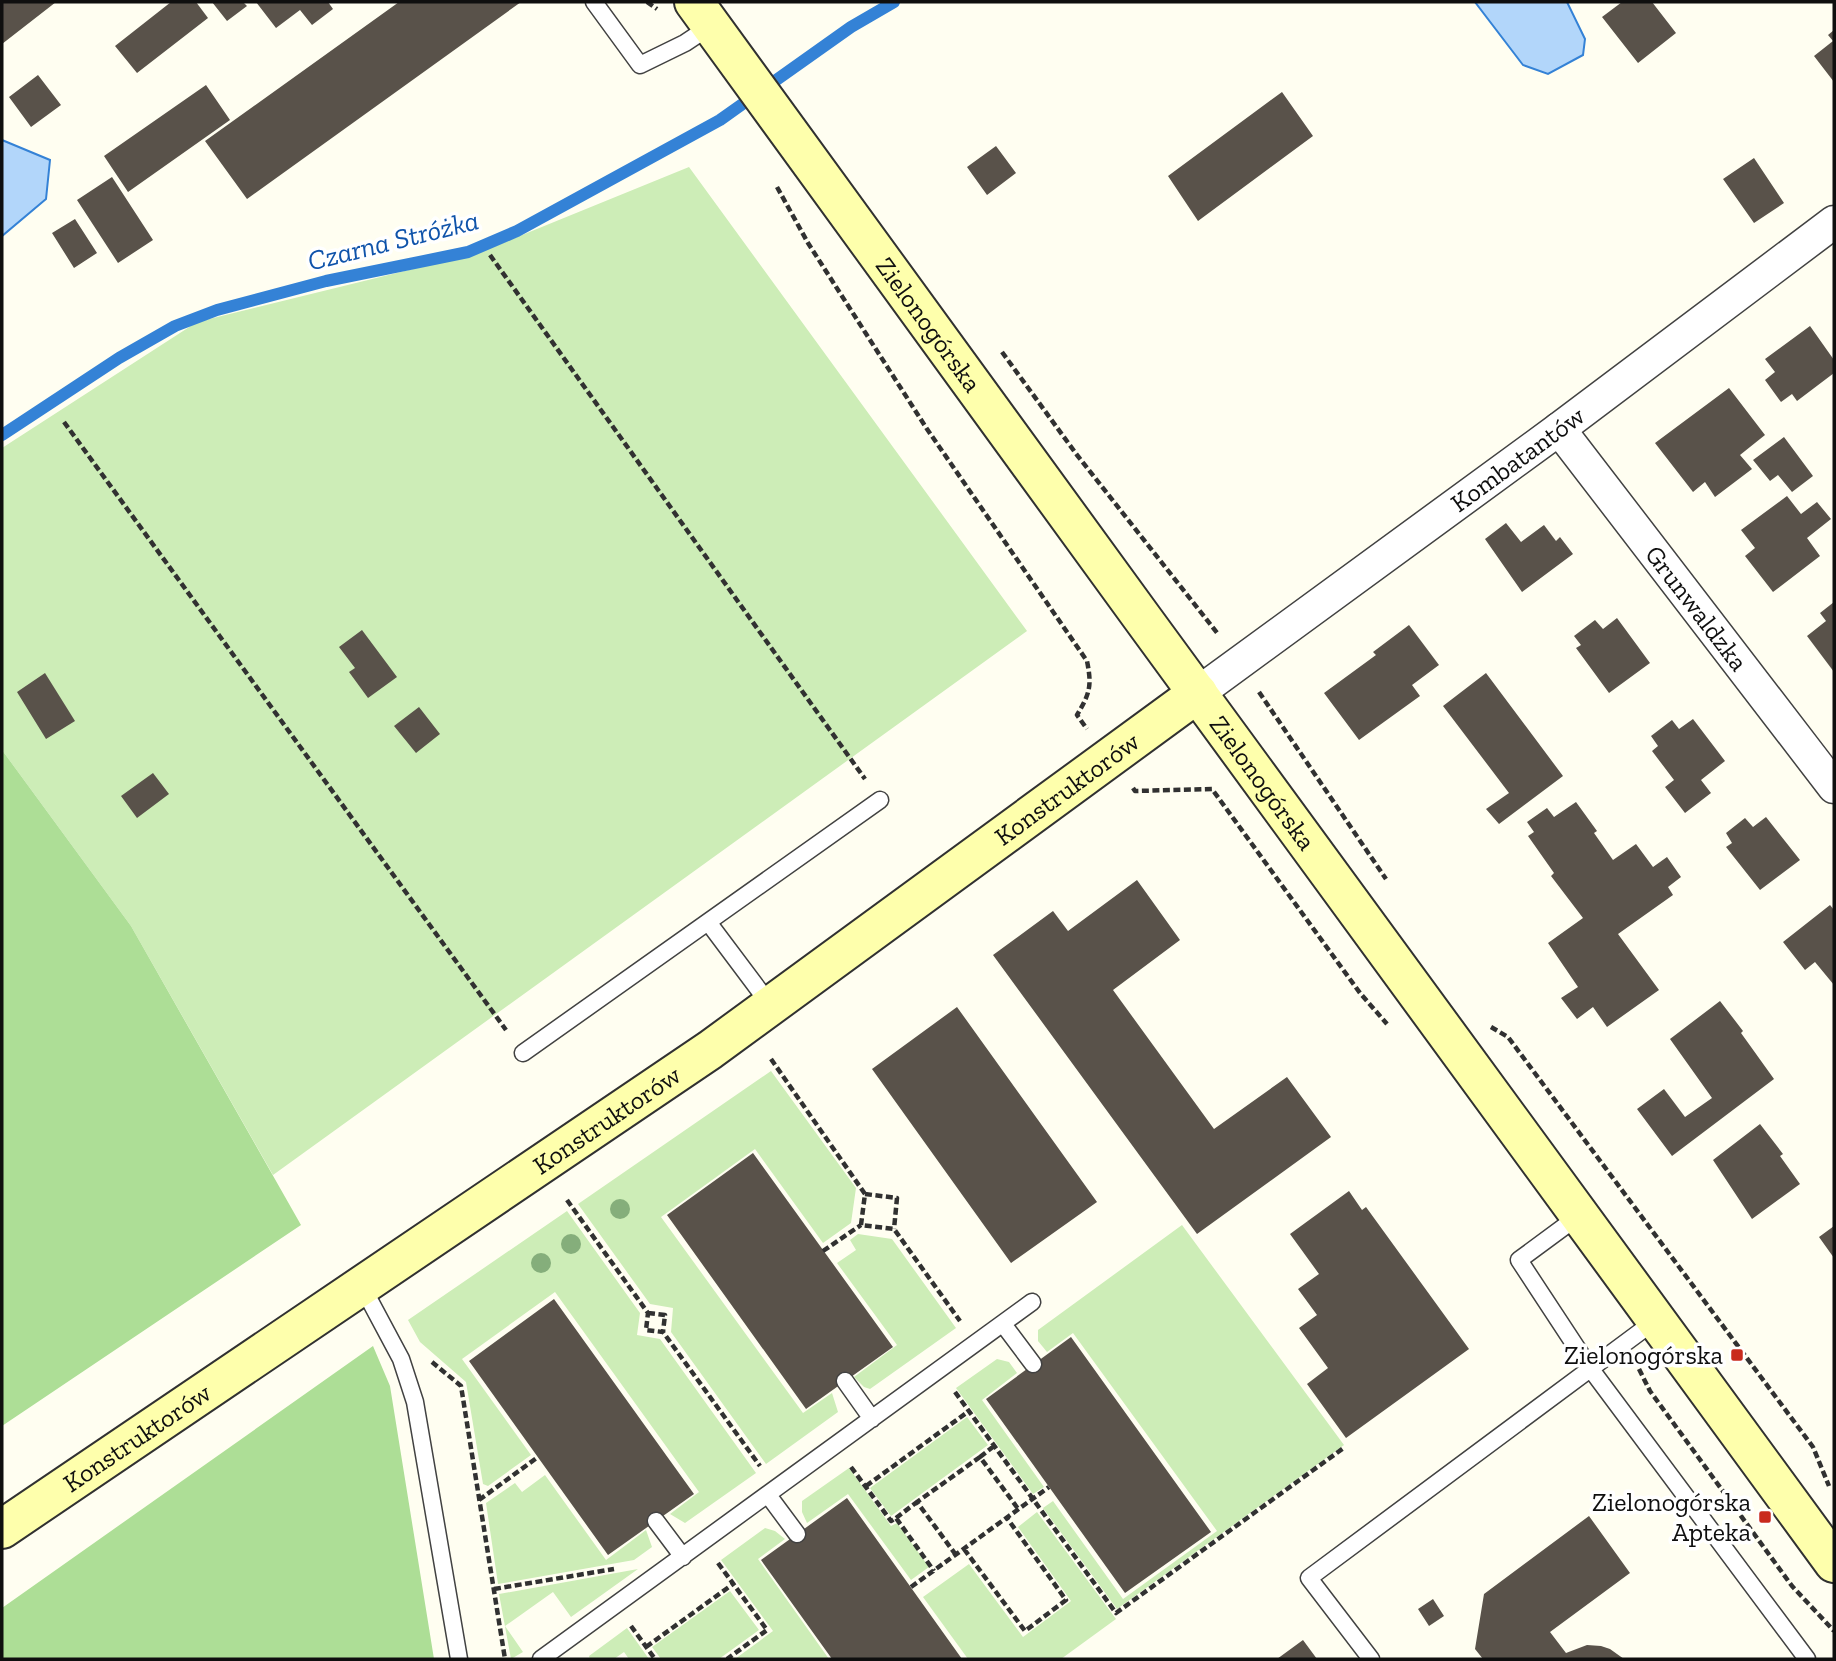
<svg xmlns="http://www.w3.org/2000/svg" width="1836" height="1661" font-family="'Zilla Slab',serif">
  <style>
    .green { fill: #cdedb7 }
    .forest { fill: #adde96 }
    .water { fill: #b2d6fa; stroke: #3482d6; stroke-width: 2 }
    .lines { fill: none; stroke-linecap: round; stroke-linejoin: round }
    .stream { stroke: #3482d6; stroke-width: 12 }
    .building { fill: #59524a }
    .lane-casing { stroke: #424242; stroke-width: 19 }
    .street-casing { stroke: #424242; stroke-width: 35 }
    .secondary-casing { stroke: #313131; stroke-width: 42 }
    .path { stroke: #313131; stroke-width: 4.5; stroke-dasharray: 7 3.5; stroke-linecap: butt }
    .lane { stroke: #fff; stroke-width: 16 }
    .street { stroke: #fff; stroke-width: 32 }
    .secondary { stroke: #feffac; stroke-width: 38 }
    .tree { fill: #85ae7b }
    .poi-dot { fill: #c92a1d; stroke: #fff; stroke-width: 2.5 }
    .labels { text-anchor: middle; stroke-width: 7; stroke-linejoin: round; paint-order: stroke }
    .street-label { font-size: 26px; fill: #0f0f0f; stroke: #fff }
    .poi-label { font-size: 26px; fill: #0f0f0f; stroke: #fff; text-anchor: end }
    .water-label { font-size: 28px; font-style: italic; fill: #0f53aa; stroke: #fff }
  </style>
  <rect width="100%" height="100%" fill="#fffef1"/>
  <path class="green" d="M689,167L1027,631L273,1175L131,926L2,750V448L197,322L478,253Z
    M771,1071L856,1188L851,1223L823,1243L755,1149L661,1217L803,1413L832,1393L838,1412L766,1464L671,1332L673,1308L650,1304L578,1204Z
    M567,1211L640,1313L637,1335L660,1339L756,1473L685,1523L670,1514L699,1492L555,1292L462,1359L531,1455L488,1486L483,1484L466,1382L420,1342L408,1320Z
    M1182,1225L1344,1445L1117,1609L1043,1508L1053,1501L1123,1599L1217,1531L1073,1333L1047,1352L1038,1341V1330Z
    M858,1234L892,1239L956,1328L870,1389L864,1387L854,1377L897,1345L837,1263L856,1250L850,1240Z
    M997,1359L1009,1362L1017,1373L982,1400L1044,1487L1033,1494L956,1388Z
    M967,1417L988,1445L891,1516L870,1488Z
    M849,1468L891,1526L897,1523L929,1567L911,1580L848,1494L807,1523L802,1512V1501Z
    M545,1475L606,1560L646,1530L652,1547L634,1560L498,1584L486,1503L515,1483L522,1492Z
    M1037,1512L1116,1619L1061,1659H968L923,1597L969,1564L1023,1637L1071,1601L1018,1527Z
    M765,1528L775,1531L785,1539L758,1559L829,1659H735L773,1631L721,1560Z
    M638,1569L571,1617L553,1592L505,1626L523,1652L511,1659L499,1594Z
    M730,1591L759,1630L719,1659H661L652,1647Z
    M627,1628L649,1659H629L624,1652L614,1659H590L589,1656Z"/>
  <path class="forest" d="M2,750L131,926L301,1225L2,1426Z
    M373,1346L390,1386L434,1659H2V1608Z"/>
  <path class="water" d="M1475,2H1567L1585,39L1583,55L1548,74L1523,65Z
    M2,140L50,160L46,199L2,236Z"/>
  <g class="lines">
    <path class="stream" d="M2,435L119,358L175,326L217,310L326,281L468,252L517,231L720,120L851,27L894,2"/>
  </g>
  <path class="building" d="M2,2H56L2,44Z
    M171,2H196L208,18L137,73L115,46Z
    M212,2H243L247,6L227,21Z
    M256,2H328L333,9L312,25L300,10L276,28Z
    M399,2H521L247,199L205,141Z
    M1622,2H1652L1676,33L1638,63L1602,17Z
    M1834,30V82L1814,56L1833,41L1828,35Z
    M38,75L61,105L31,127L9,97Z
    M206,85L230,120L128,192L104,156Z
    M1282,92L1313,136L1198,221L1168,176Z
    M996,146L1016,173L987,195L967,167Z
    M1754,158L1784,203L1754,223L1723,179Z
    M112,177L153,240L118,263L77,200Z
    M75,219L97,253L74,268L52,233Z
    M1810,326L1834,360V373L1797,401L1792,394L1781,402L1765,380L1775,372L1765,359Z
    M1729,388L1765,435L1740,455L1752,469L1715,497L1705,482L1693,492L1655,443Z
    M1784,437L1813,476L1792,492L1778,475L1770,481L1753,460Z
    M1787,496L1801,514L1817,502L1831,519L1807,538L1820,556L1773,592L1745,556L1755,548L1741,530Z
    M1506,523L1521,542L1544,525L1556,541L1560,537L1573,554L1522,592L1485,539Z
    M1834,602V672L1807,636L1826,621L1820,613Z
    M1617,618L1650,663L1609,693L1576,648L1581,645L1574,636L1595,620L1603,629Z
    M1409,625L1439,665L1412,685L1420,696L1359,740L1324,693L1376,655L1373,652Z
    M362,630L397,677L368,698L349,672L355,668L339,647Z
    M45,673L75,721L46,739L17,692Z
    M1486,673L1563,776L1499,824L1486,809L1509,793L1443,706Z
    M419,707L440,734L416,753L394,726Z
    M1693,719L1725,761L1701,780L1711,793L1685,813L1665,787L1674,780L1652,751L1658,746L1651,736L1672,720L1679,729Z
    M153,773L169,794L137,818L121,796Z
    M1576,802L1597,831L1594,833L1613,860L1636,844L1653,867L1667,857L1681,877L1668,887L1673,895L1618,934L1659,990L1607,1027L1593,1007L1577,1019L1561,998L1578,987L1548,943L1583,918L1551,876L1554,873L1528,836L1534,832L1527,822L1547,808L1554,817Z
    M1766,817L1800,860L1760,890L1726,847L1732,843L1726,833L1745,818L1753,827Z
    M1137,880L1180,940L1113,990L1214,1129L1287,1077L1331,1137L1197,1234L993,955L1053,911L1068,931Z
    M1830,905L1834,910V985L1815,962L1805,970L1783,942Z
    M1720,1001L1743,1031L1741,1033L1774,1079L1672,1156L1637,1109L1664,1089L1685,1117L1712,1098L1670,1039Z
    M957,1007L1097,1202L1011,1263L872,1069Z
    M1760,1124L1783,1154L1780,1156L1800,1184L1752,1219L1713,1160Z
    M753,1153L893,1347L806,1409L667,1215Z
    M1349,1191L1362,1210L1366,1207L1469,1349L1346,1438L1307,1384L1328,1368L1299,1328L1317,1315L1298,1289L1319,1274L1290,1234Z
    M1834,1226V1258L1819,1237Z
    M554,1299L694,1494L608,1555L469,1361Z
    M1071,1337L1211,1532L1125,1593L986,1399Z
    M847,1498L962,1659H832L761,1560Z
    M1589,1516L1630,1573L1550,1632L1566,1653L1587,1645L1601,1646L1610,1649L1624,1659H1483L1475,1649L1484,1594Z
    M1433,1599L1444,1616L1429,1626L1418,1609Z
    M1303,1640L1317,1659H1277Z"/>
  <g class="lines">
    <g class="lane-casing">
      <path id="lane" d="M594,2L640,65L685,43L712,25
        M708,922L771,1006
        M523,1053L880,800
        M1580,1215L1519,1260L1590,1368L1807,1659
        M362,1286L401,1359L415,1402L459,1659
        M1003,1324L1033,1364
        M845,1381L872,1419
        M768,1495L797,1534
        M656,1521L683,1557
        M541,1659L1032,1302
        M1371,1659L1309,1578L1656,1320"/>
    </g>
    <g class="street-casing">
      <g id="street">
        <path id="s1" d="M1559,429L1834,787"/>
        <path id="s2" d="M1198,693L1559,429L1834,222"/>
      </g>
    </g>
    <g class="secondary-casing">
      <g id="secondary">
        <path id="s3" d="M694,2L1143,619L1834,1563"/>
        <path id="s4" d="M2,1529L710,1050L1198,693"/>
      </g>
    </g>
    <path class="path" d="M647,2L657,9
      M777,187L808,243L927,429L1087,661C1092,686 1090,693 1077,715L1087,729
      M490,255L865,779
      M1002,352L1077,455L1218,634
      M64,422L506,1030
      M1259,692L1386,879
      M1133,788L1135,791L1212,789L1360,993L1387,1024
      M1491,1027L1508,1037L1813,1447L1829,1486
      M771,1059L865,1194L861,1225L894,1229L960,1321
      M865,1194L897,1198L894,1229
      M567,1200L648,1313L646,1330L663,1332L760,1466
      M823,1251L861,1225
      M648,1313L665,1315L663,1332
      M432,1362L461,1386L505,1659
      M1639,1369L1650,1391L1792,1586L1834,1631
      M955,1392L1116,1613L1345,1447
      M980,1457L994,1446
      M851,1467L891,1521L896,1518L934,1571
      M866,1486L969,1411
      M479,1500L538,1457
      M896,1518L917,1502
      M964,1549L1025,1631L1066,1600L1007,1518
      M956,1555L917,1502L980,1457L1019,1510
      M718,1563L767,1630L727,1659
      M911,1587L1049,1487
      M494,1589L614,1569
      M631,1626L655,1659
      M646,1647L733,1584"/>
    <use href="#lane" class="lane"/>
    <use href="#street" class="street"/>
    <use href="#secondary" class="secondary"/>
  </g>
  <g class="tree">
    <circle cx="620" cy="1209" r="10"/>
    <circle cx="571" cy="1244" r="10"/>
    <circle cx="541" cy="1263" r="10"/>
  </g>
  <g class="poi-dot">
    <rect x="1730" y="1348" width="14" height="14" rx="3.5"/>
    <rect x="1758" y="1510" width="14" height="14" rx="3.5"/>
  </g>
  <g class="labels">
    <g class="street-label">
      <text dy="9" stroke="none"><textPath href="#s3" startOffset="399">Zielonogórska</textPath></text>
      <text dy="9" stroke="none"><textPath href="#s2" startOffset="396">Kombatantów</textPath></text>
      <text dy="9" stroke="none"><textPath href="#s1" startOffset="226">Grunwaldzka</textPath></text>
      <text dy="9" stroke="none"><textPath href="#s3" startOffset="966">Zielonogórska</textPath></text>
      <text dy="9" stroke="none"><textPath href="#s4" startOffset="1297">Konstruktorów</textPath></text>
      <text dy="9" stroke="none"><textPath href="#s4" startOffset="730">Konstruktorów</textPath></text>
      <text dy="9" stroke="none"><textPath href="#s4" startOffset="163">Konstruktorów</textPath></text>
    </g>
    <g class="poi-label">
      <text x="1723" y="1364">Zielonogórska</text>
      <text x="1751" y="1511">Zielonogórska<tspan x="1751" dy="30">Apteka</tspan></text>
    </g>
    <g class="water-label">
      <text transform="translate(393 240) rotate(-14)" y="10">Czarna Stróżka</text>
    </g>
  </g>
  <rect width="1836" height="1661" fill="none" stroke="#0f0f0f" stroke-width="7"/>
</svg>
